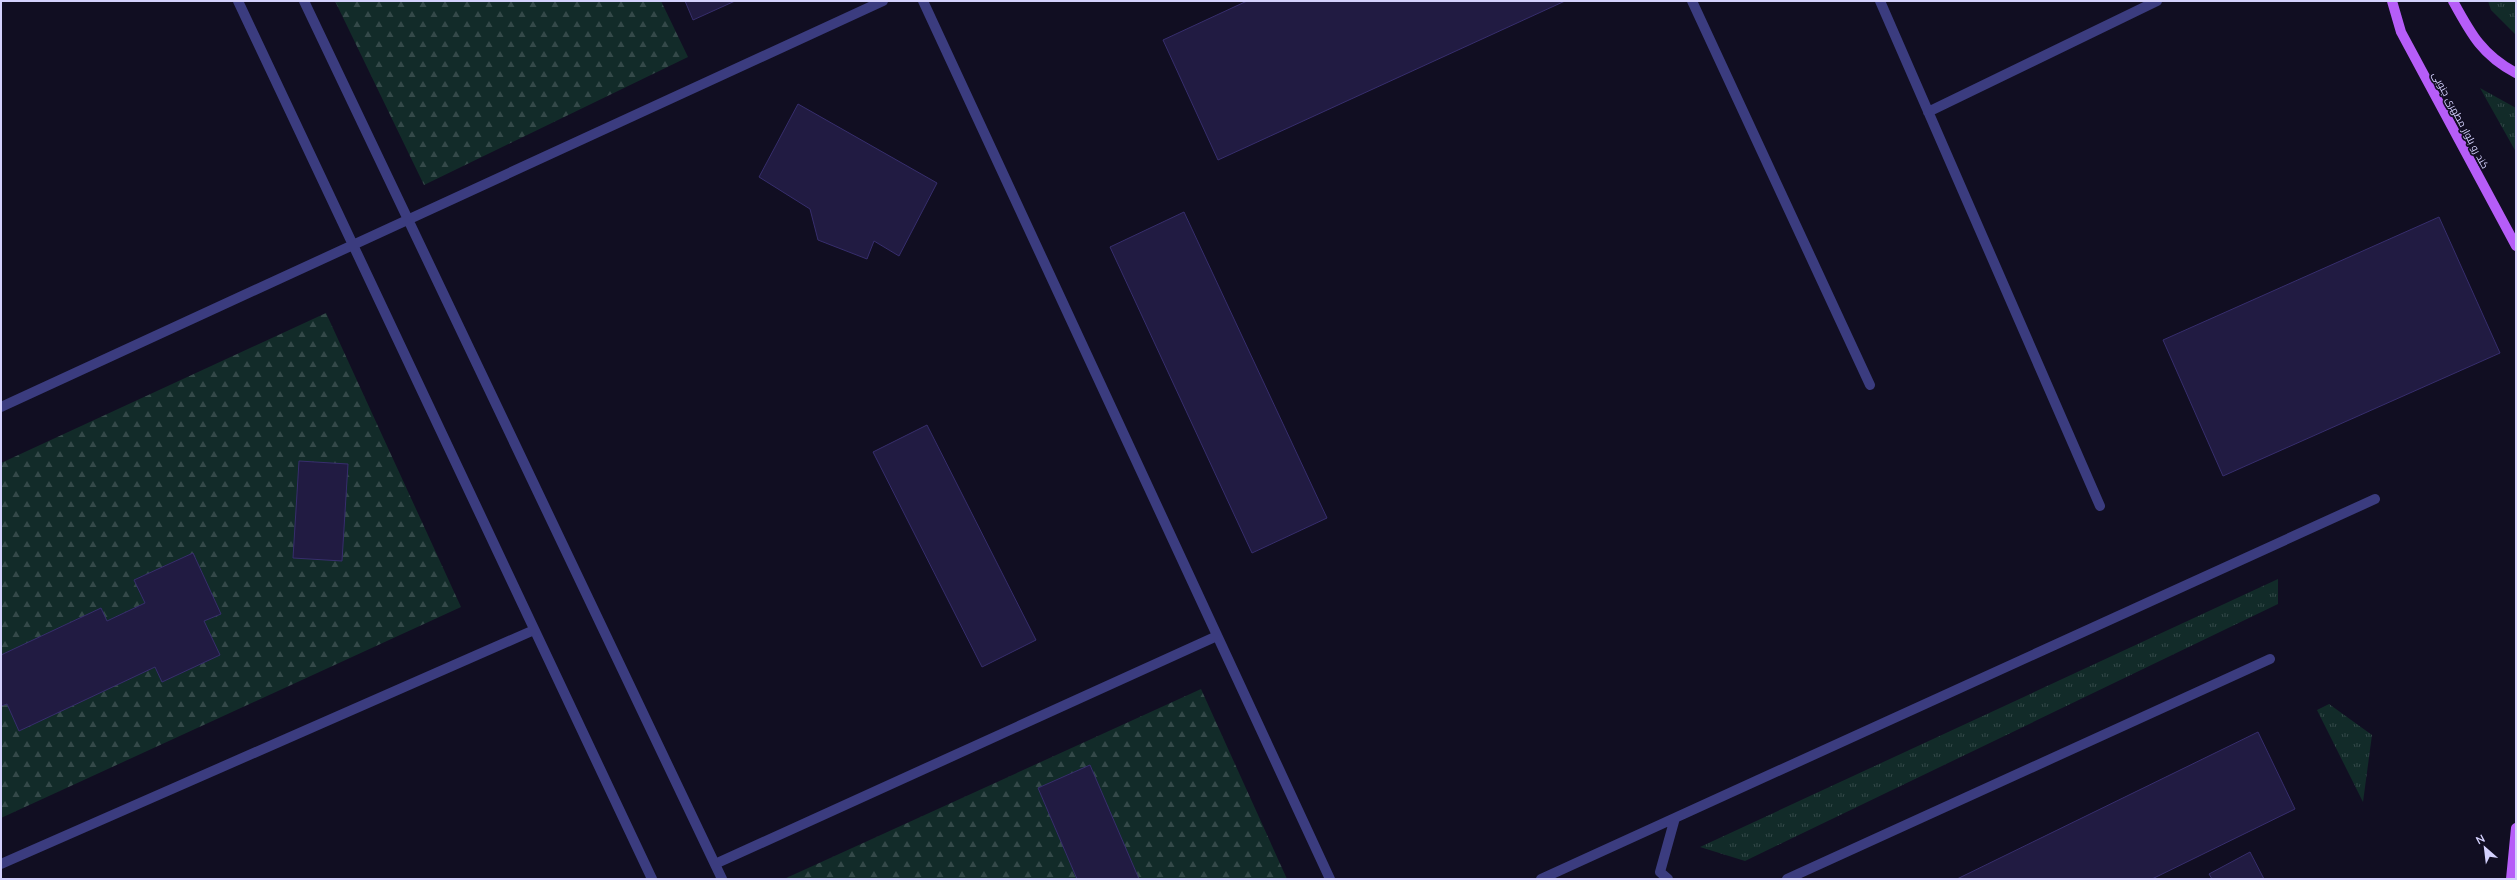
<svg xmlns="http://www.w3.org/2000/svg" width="2517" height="880" font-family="Mulish,Cairo,sans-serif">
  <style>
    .grass { fill: url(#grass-tufts) }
    .forest { fill: url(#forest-firs) }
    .building { fill: #211b42; stroke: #372e6d }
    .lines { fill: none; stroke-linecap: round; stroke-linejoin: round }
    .minor { stroke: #3b3c7f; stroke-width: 10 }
    .major { stroke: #b65df8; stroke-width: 10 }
    .labels { text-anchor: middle; stroke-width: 3.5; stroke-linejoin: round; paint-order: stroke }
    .street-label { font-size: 10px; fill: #d4d1fd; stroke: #110e22 }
  </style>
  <defs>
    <pattern id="grass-tufts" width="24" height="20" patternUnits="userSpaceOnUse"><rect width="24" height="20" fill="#122b29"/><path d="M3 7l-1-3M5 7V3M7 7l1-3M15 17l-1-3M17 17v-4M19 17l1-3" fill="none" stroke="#344949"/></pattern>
    <pattern id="forest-firs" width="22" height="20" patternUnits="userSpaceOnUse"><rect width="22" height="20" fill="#122b29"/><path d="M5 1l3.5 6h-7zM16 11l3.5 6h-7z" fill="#344949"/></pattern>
  </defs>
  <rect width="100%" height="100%" fill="#110e22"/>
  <path class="grass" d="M2488,1H2516V35L2491,10Z
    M2480,88L2516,108V152Z
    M2278,579V604L1745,861L1700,847Z
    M2329,704L2372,735L2363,802L2317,710Z"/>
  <path class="forest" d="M335,1H661L688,57L424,185Z
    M326,313L461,607L1,818V463Z
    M1201,689L1287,879H784Z"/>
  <path class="building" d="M685,1H735L693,20Z
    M1247,1H1565L1218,160L1163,40Z
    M798,104L937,183L899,256L874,241L867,259L818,240L810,209L759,177Z
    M1184,212L1327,518L1252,553L1110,247Z
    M2439,217L2500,353L2223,476L2163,340Z
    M927,425L1036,640L982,667L873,452Z
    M299,461L348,464L342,561L293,558Z
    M193,553L221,614L204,621L220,655L162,682L155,667L19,731L7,704L1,706V655L101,608L107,621L145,603L134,580Z
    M2258,732L2295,809L2152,879H1957Z
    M1090,765L1139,879H1077L1038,788Z
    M2250,852L2264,879H2212L2209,874Z"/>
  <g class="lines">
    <path class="minor" d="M238,1L652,879
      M304,1L722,879
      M923,1L1330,879
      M1692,1L1870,385
      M1880,1L2100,506
      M1928,112L2157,1
      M1,407L883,1
      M1,864L534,630
      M715,864L1217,636
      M1541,879L2375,499
      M1668,879L1660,872L1675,818
      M1787,879L2270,659"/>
    <path class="major" d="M2392,1L2401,32L2516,246
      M2453,1C2471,34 2482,55 2516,73
      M2511,879L2516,828"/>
  </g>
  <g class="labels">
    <g class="street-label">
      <text transform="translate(2461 120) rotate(62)" y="4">کند رو بلوار مطهری جنوبی</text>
    </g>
  </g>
  <rect width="2517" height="880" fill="none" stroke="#d4d1fd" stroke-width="4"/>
  <g transform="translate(2485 848) rotate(332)" stroke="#110e22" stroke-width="3" paint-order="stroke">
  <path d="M0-3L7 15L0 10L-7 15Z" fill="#d4d1fd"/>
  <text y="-6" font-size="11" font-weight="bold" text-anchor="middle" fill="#d4d1fd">N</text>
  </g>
</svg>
